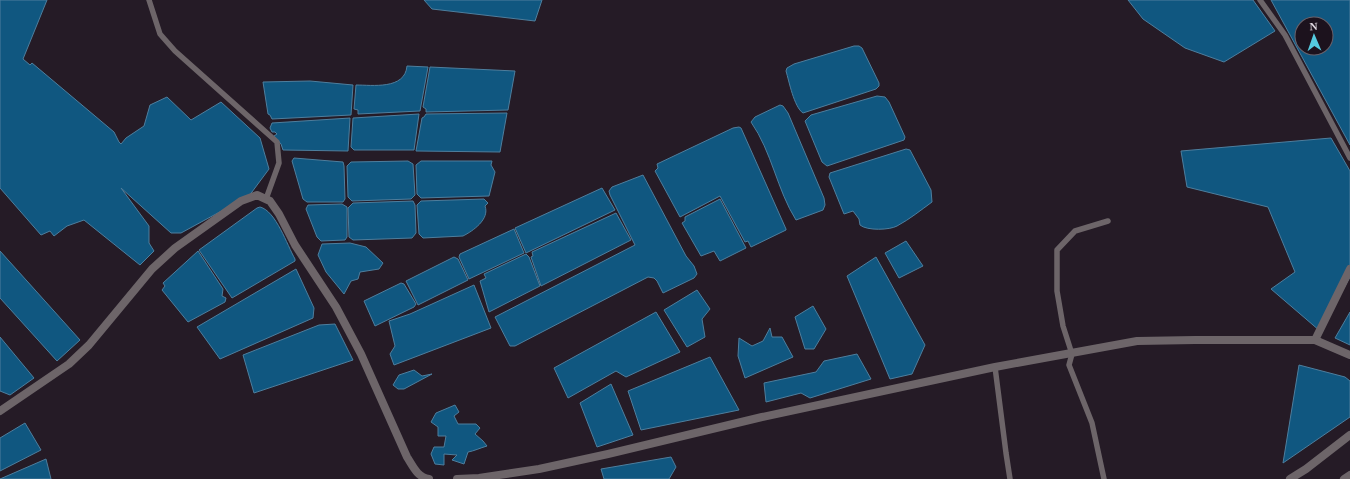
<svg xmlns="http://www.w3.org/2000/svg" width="1350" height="479" font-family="'Times New Roman',serif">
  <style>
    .water { fill: #105780; stroke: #4e7e9d; fill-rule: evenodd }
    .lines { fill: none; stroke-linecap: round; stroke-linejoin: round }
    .service { stroke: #6d6569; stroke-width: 5.5 }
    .minor { stroke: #6d6569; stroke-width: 8 }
    .tertiary { stroke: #6d6569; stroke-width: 8 }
  </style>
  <rect width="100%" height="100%" fill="#251b26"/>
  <path class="water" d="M0,0H47L23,59L30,65L32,63L114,132L119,142L121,144L126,138L144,126L150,105L167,97L191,120L221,102L260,138L269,169L249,196L181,233H171L121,188L149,226V243L154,251L140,265L84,220L67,226L54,236L50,231L41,235L0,188Z
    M424,0H542L535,21L432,9Z
    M1128,0H1253L1275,31L1224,62L1185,48L1143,19Z
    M1271,0H1350V145ZM1302,24H1326V48H1302Z
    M854,46H859L862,48L879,83V86L876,89L803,113C794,107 789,81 786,71L787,68L794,64Z
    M407,66L428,67L420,111L358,114V110L354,109L356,85C372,85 405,90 407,66Z
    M430,67L515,71L508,110L426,112V109L423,107Z
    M310,81L353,85L351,115L272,119L270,115L268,114L263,82Z
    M877,96L885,97L889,102L905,137L904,140L827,166L822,162L805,121L811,115Z
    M780,105L783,106L788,113L824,198L825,205L823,210L796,220C777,190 772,152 751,122L755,117Z
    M507,113L500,152L416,151L422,118L424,117L426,114Z
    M419,114L414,150H354L351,147L353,118Z
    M350,118L348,151L283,150L281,144L274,136L277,134L275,132H272L270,128L272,123Z
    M739,127L741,128L786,229V230L751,247L748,241L745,242L720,196L680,217L655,171L658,168L657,164L733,128Z
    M1331,138L1350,171V277L1320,331L1271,289L1295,272L1268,207L1187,187L1181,151Z
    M906,149L910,150L931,190L932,202C921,210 910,219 897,226C890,230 867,231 860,225L859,219L853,211L844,214L829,177L830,173Z
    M294,158L343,162L344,166L345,199L343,202H307L303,199L292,161Z
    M408,161L413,164L415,195L411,199L352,201L348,197L347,166L351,162Z
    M421,161H492L491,165L495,172L489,196L421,198L417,194L416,165Z
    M643,175L686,256L694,266L697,274L694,278L663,293L657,281L654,278L648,277L515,346H510L495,317L635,245L610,195L609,191L612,187Z
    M602,188L615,210L526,253L515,228Z
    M484,199L488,203L485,206C490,219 473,231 463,236L423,238L419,234L417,205L421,201Z
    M720,199L746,248L720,261L714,251L701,256L682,223L685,221V217Z
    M413,201L415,205L416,233L412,238L353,240L349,237L348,208L353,203Z
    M342,204L347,207V237L345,240L321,241L317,237L306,209L308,205Z
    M260,207C276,211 287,245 295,259V261L232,298L199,250L257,208Z
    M616,213L631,240L541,286L531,257L533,256L532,252Z
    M514,229L524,253L469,279L459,257L460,254Z
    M906,241L923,266L899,278L885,253Z
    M350,243L366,247L383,263L379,269L360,272L358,279L351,281L344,294L326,272L318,255L322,244Z
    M0,251L80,340L57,361L0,298Z
    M198,251L223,289L222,296L226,298L225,302L188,322L162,290L165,286L163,283Z
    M526,254L529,257L540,286L489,312L480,281L486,278L484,274Z
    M454,257L458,259L468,280L418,305L406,281Z
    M876,257L925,345L912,374L890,379L847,276Z
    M296,269L314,308L313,318L220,359L197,327Z
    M401,283L404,284L416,304L414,307L375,326L364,301Z
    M474,285L491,328L394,365L390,354L395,346L389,321L410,314Z
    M697,290L710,309L702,319L705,337L687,347L664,310Z
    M813,306L826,329L814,349H805L795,317Z
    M656,312L680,352L626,377L616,371L568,398L554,368Z
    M1350,312V345L1335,338Z
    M335,324L353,360L254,393L243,355L319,325Z
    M770,328L772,337H782L793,357L745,378L738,356L739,338L752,346L763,341Z
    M0,337L34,378L10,395L0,391Z
    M857,354L871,379L810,398L801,393L766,402L764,383L816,372L824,361Z
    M710,357L739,410L641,430L628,391Z
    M1299,365L1345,377L1350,381V417L1283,463Z
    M414,370L422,376L432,374L404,389H398L393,385L399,375Z
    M611,384L633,435L597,447L580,403Z
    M455,405L459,412L454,416L458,424H476L480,428L475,434L483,441L487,446C480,448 474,451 468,452L464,464L452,460L457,455L444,454V465L435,464L431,454L434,447H444L446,436H438V427L431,422L436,413Z
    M25,423L41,450L0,471V438Z
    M671,457L676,467L669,479H604L601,469Z
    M46,459L51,479H0Z"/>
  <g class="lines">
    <path class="service" d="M149,0L160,34L175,51L277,142L279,163L266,199
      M1260,0L1285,35L1350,158
      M995,367L1006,453L1010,479
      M1104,479L1092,423L1069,365L1072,354L1063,326L1057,291V250L1075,231L1108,221"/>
    <path class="minor" d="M1290,479L1306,469L1350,435
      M1344,479L1350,475"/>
    <path class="tertiary" d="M1315,340L1350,355
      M0,411L69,364L89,345L152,269L175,248L241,201L257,195L270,201L279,214L295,245L336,307L361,354L407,457C413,466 417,477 429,479
      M457,479L479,478L539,469L608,454L762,417L995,367L1137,341L1195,340H1315L1350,269"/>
  </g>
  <g transform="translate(1314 36) rotate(358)"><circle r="19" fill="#1c121d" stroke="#6a626b"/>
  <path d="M0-3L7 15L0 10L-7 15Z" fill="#55cadf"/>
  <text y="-6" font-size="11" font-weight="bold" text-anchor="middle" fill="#e0d9e1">N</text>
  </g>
</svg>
